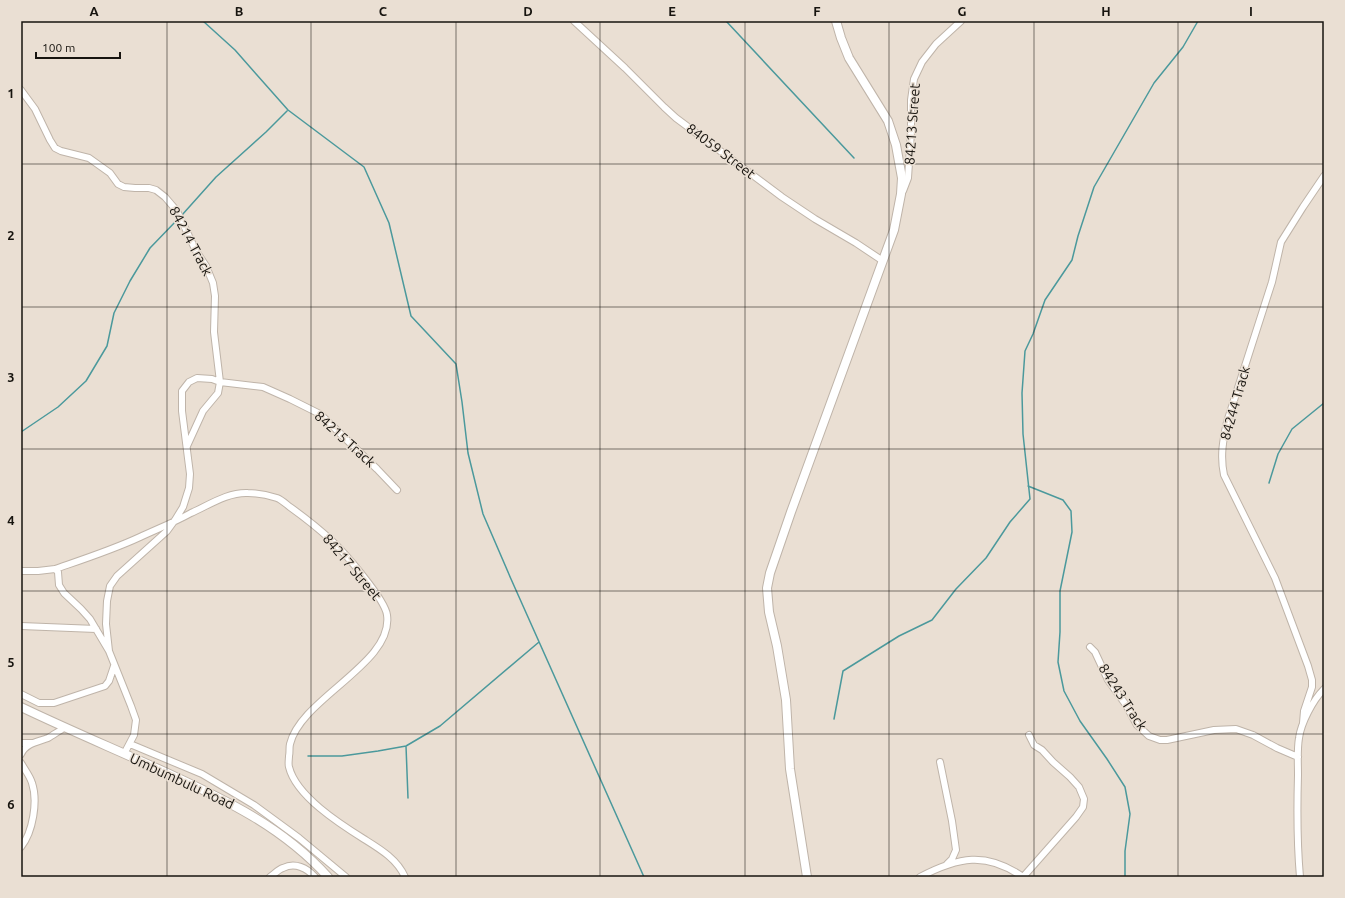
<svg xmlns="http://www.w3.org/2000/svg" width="1345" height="898" font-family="Ubuntu,sans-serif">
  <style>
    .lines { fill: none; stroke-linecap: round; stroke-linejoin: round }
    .stream { stroke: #4b999c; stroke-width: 1.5 }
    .street-casing { stroke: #bfb4a9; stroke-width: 8 }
    .secondary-casing { stroke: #bfb4a9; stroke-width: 10 }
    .street { stroke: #fff; stroke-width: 6 }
    .secondary { stroke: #fff; stroke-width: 8 }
    .grid { fill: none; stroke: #17140f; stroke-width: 1; stroke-opacity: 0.55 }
    .labels { text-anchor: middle; stroke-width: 3; stroke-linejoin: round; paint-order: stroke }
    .street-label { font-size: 14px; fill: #17140f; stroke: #eadfd3 }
    .neatline { fill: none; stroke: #17140f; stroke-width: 1.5 }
    .grid-label { font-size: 13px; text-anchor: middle; font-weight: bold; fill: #17140f }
  </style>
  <rect width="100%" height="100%" fill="#eadfd3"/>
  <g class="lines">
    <path class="stream" d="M203,21L235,50L288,110L364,167L389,223L411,316L456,364L462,402L468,453L483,514L511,579L644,877
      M726,21L854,158
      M182,215L216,177L266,132L287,111
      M21,432L58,407L86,381L107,346L114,313L130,281L150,248L178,219
      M1269,483L1278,454L1292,429L1324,403
      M1028,486L1063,500L1071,511L1072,532L1060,591V632L1058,662L1064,691L1080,721L1107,759L1125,787L1130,814L1125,851V877
      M834,719L843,671L899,636L932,620L956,589L986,558L1010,522L1030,499L1023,434L1022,393L1025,351L1033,334L1045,300L1072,260L1078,236L1094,187L1154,83L1183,47L1198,21
      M406,746L408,798
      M308,756H342L378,751L406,746L440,726L539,642"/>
    <g class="street-casing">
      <path id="street" d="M574,21L625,68L664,107L676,118L782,197L815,219L856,243L883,261
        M21,90L35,109L50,140L55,148L61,151L89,158L110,173L118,184L124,187L135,188H149L156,190L165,197L177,211L196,251L206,266L213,283L215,296L214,332L220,382L218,393L203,411L187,446
        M903,191L908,178L911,132V100L914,79L922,62L936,44L961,21
        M55,569C84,559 112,550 140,537C157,529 175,522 191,513C209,505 228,492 248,493C257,493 268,495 277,498C282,500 286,504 290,507C304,517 318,528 331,540C344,552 385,599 387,615C394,663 301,698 290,744C289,748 290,752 289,756C289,759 288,764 289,767C296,796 340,824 364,839C380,849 397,859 405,877
        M21,571H38L55,569L58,572L59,585L64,593L81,609L90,619L109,651L131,706L136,720L134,735L124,754
        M21,626L96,629
        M1090,647L1095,652L1108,680L1126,705L1137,725L1149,736L1160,740H1167L1214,730L1236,729L1253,735L1277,748L1298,757
        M109,651L106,624L107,601L110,586L117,576L167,531L175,520L183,507L189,488L190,474L182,411V391L189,382L197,378L212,379L220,382L263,387L290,399L320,414L377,469L397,490
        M21,694L39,703H54L105,686L109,681L114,666
        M1303,723L1304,711L1312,687V680L1308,666L1275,578L1224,475C1220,456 1223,440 1227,422L1272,282L1281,242L1303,207L1324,176
        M21,743H32
        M130,744L202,774L254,805L299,838L346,877
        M21,754C26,743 38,742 48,738C53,735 59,731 64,728
        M940,762L952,821L956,850L952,859L947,864
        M21,763C25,770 30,776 32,783C38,801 33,832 21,847
        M270,877C274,874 279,869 283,868C295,862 307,868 315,877
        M920,877C958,857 986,851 1023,877
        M1023,877L1076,817L1083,807L1084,799L1079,787L1070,777L1053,762L1042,750L1034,745L1029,735
        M1300,877C1297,843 1297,809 1298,775C1298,763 1297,750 1299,738C1301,723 1313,700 1324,689"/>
    </g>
    <g class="secondary-casing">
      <path id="secondary" d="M21,707C69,730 117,750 165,772C226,800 283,827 328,877
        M807,877L790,769L786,700L777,646L769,612L767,588L770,573L791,512L894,230L901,194L902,178L896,145L888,121L849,58L841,38L836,21"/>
    </g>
    <use href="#street" class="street"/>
    <use href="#secondary" class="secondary"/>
  </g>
  <path class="grid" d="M167,21V877M311,21V877M456,21V877M600,21V877M745,21V877M889,21V877M1034,21V877M1178,21V877M21,164H1324M21,307H1324M21,449H1324M21,591H1324M21,734H1324"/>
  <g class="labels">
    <g class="street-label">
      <text transform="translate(912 124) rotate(-86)" y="5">84213 Street</text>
      <text transform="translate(721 151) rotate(37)" y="5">84059 Street</text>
      <text transform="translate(191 241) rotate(62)" y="5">84214 Track</text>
      <text transform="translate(1235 403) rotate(-74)" y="5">84244 Track</text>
      <text transform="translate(345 439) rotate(42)" y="5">84215 Track</text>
      <text transform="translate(352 567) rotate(50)" y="5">84217 Street</text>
      <text transform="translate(1123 697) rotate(57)" y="5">84243 Track</text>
      <text transform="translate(182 781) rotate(25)" y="5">Umbumbulu Road</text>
    </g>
  </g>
  <rect width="1345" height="898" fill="none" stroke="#eadfd3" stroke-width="44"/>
  <path d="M36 52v6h84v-6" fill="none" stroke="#17140f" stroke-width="2"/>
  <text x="42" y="52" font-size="12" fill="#17140f" stroke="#eadfd3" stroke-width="3" paint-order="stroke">100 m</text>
  <rect x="22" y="22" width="1301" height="854" class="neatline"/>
  <g class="grid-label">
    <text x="94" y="16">A</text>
    <text x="239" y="16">B</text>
    <text x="383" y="16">C</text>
    <text x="528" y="16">D</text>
    <text x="672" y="16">E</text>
    <text x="817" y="16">F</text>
    <text x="962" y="16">G</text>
    <text x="1106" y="16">H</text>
    <text x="1251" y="16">I</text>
    <text x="11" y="98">1</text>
    <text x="11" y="240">2</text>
    <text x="11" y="382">3</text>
    <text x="11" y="525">4</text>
    <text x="11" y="667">5</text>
    <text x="11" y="809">6</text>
  </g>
</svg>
